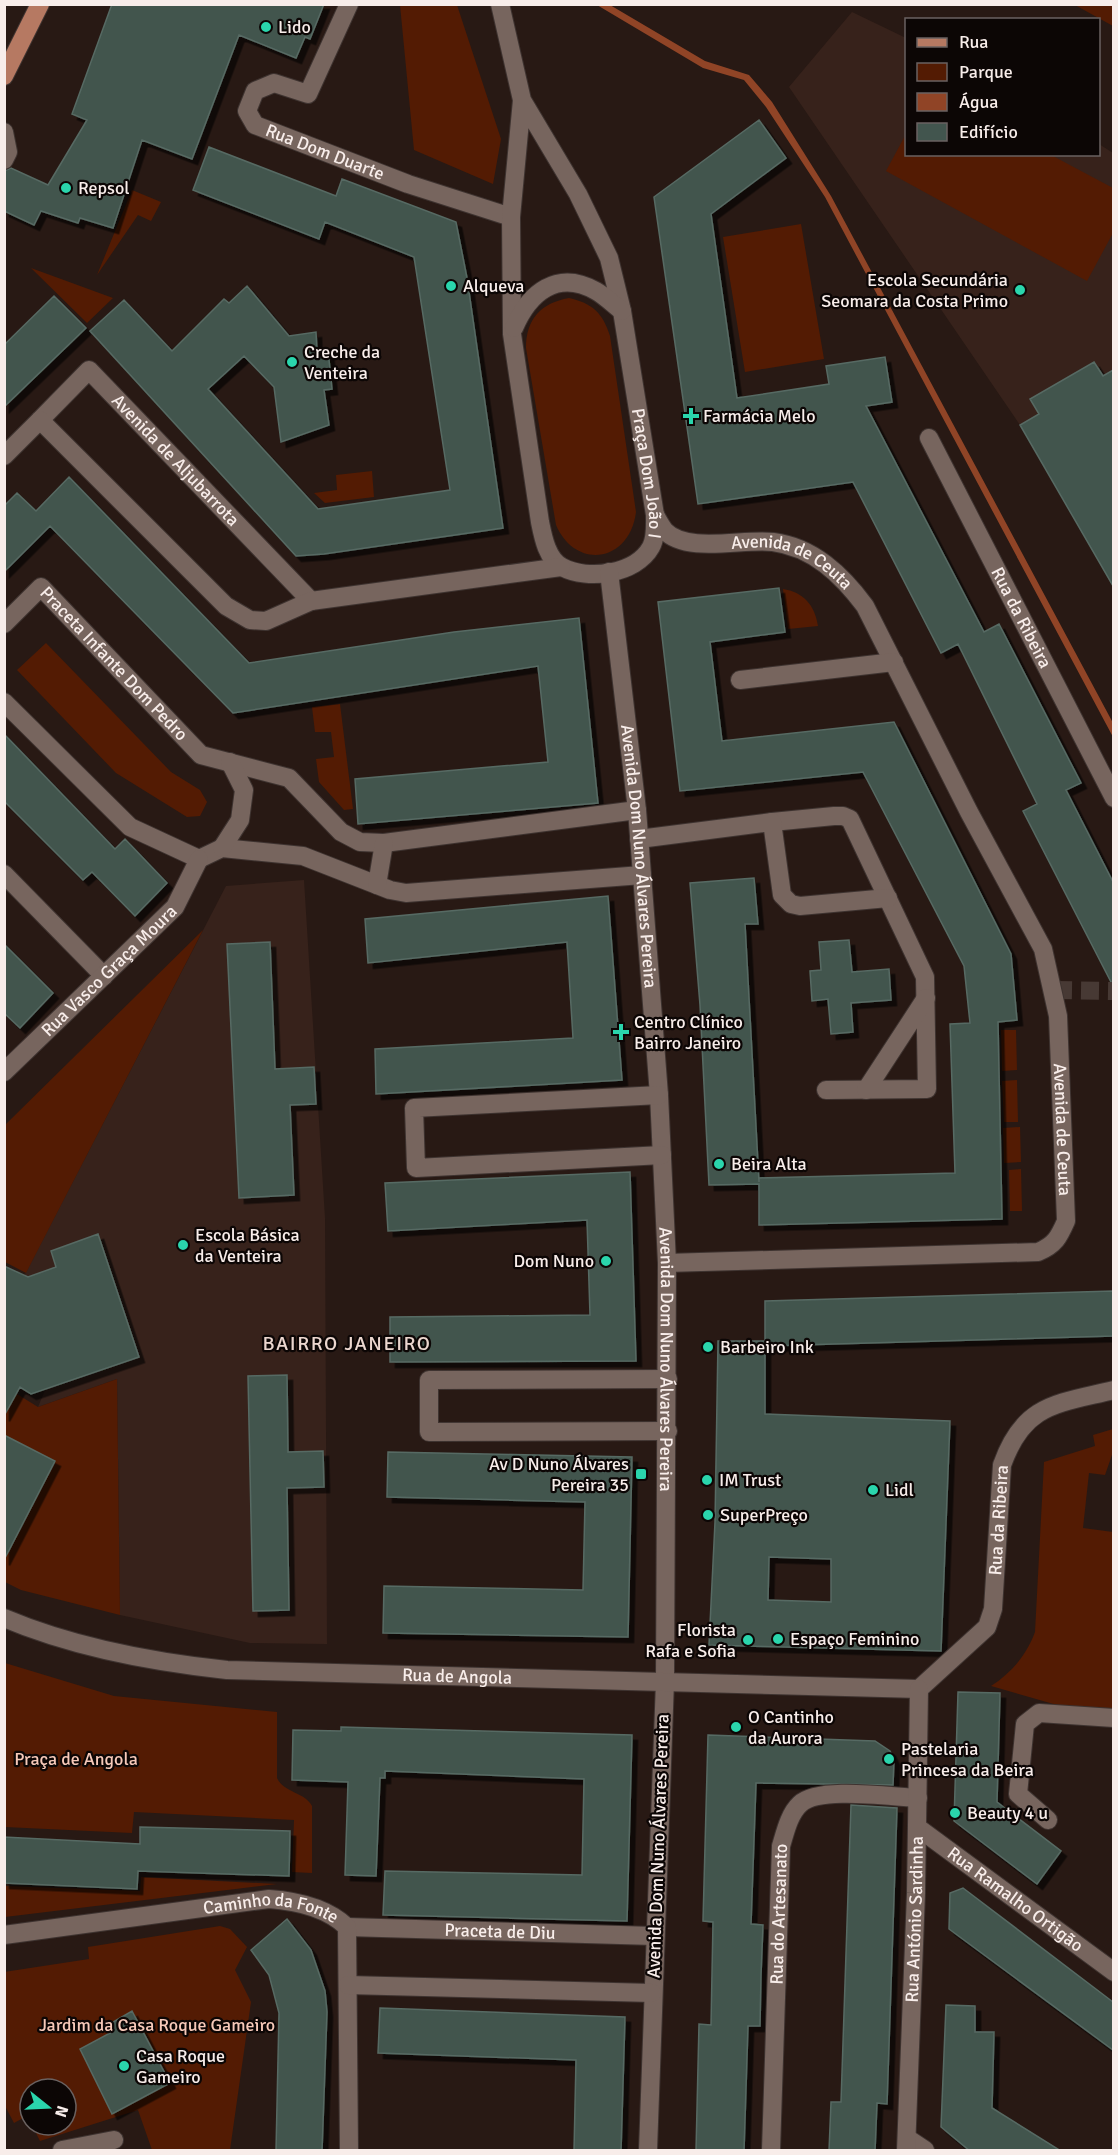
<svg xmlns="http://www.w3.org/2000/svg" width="1118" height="2155" font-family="Signika,sans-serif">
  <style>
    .built { fill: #37221b }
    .green { fill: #531b03 }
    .water { fill: #904426 }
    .building { fill: #42554e; stroke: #576a63; stroke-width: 1.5; fill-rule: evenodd; filter: url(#shadow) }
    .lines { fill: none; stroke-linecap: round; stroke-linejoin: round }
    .minor-tunnel { stroke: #473934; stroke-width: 18; stroke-dasharray: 18 9; stroke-linecap: butt }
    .minor-casing { stroke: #3e3330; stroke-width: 20 }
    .major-casing { stroke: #3e3330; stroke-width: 20 }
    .minor { stroke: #77655e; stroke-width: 18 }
    .major { stroke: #b67962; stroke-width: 18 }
    .poi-dot { fill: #2ad5ac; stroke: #0c0605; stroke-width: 2 }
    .labels { text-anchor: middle; stroke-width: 4.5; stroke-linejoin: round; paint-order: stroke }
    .poi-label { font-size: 18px; fill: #f8edea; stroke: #0c0605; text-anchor: start }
    .street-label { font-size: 18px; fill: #f8edea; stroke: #0c0605 }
    .park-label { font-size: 18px; fill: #f7c9b9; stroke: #0c0605 }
    .neighbourhood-label { font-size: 20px; letter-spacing: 1.5px; fill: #ecd7cf; stroke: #0c0605 }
  </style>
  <defs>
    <filter id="shadow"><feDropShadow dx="5.5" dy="5.5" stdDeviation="0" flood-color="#0009"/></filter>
  </defs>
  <rect width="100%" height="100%" fill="#281914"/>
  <path class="built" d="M852,12L906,38V154H1098L1099,144L1113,153V587L1020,425L789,87Z
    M304,880L325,1218L327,1644L250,1643L120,1615L117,1379L38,1407L48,1383L23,1278L226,886Z"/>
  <path class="green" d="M400,5H457L501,139L493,184L414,150Z
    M1075,5H1113V26Z
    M906,134V154L1051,155L1113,188V233L1087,281L886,171Z
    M132,190L161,202L151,221L138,215L97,275Z
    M801,224L824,359L745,372L723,237Z
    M31,268L113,298L87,323Z
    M569,298C592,303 603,313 610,336L636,512C630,562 576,571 556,525L526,348C526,319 541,303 569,298Z
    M372,471L374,497L325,503L314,493L337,490L336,475Z
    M783,589C803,592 815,605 818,626L788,629Z
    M46,643L171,772L200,790L207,802L200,816L187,817L116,773L17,670Z
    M340,704L353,809L344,810L319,782L316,759L334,757L331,732H315L312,707Z
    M203,930L26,1273L5,1262V1125Z
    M1001,1030H1016L1017,1070L1002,1071Z
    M1017,1080L1018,1122H1004L1002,1081Z
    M1020,1127L1021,1162L1004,1163L1003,1128Z
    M1021,1169L1022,1211H1010L1009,1170Z
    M117,1379L120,1615L21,1590L5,1582L4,1386L38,1407Z
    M1113,1429V1452L1105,1475L1089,1473L1083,1528L1113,1532V1709L1107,1711L1057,1705L991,1686C1012,1672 1026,1656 1035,1632L1044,1462L1095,1446L1093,1435Z
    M5,1663L114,1696L277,1712V1778C284,1793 305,1792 312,1806V1873L292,1872L294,1820L134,1812L132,1833L5,1827Z
    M141,1877L277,1884L5,1917V1886L140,1891Z
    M220,1926L230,1929L247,1947L235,1970L251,2002L230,2150H152L138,2110L40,2141L32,2125H66V2089H30V2121L27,2116L14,2123L5,2106L4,1972L89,1959L88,1947Z"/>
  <path class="water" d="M597,5H610L705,61L749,75L772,102L831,196L1113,723V737L825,197L766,107L744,80L703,68Z"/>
  <path class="building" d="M112,4H324L310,39L305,37L296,58L239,35L192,159L142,140L113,228L80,218L78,223L41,211L34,225L4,211V171L11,168L48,185L87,120L72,114Z
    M759,120L786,158L711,214L737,398L829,384L826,366L885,357L892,402L866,406L984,632L999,624L1081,783L1066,790L1113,882V986L1023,811L1037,804L958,644L941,653L853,482L698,504L654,197Z
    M209,147L336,196L342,179L456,222L467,278L503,528L324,554L296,556L90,331L124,300L172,351L224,299L229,303L247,286L289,336L316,332L317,350H328L332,389L324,390L329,425L281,442L274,387L244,356L208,389L318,509L450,490L414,257L325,222L319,239L193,190Z
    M54,296L86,328L4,407V345Z
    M1094,362L1103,376L1113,370V586L1020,425L1039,414L1030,399Z
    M69,477L249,663L454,632L579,618L598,803L358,824L355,779L548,762L538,666L233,713L50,526L4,572V506L17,493L36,511Z
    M779,588L785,632L710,642L722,741L894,722L1011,954L1017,1020L998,1022L1002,1219L759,1225V1184L709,1185L700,1005L690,883L754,878L758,924H745L759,1182V1178L955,1173L950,1024L970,1023L964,966L863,772L680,791L658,602Z
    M4,734L115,849L125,839L167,883L135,916L92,872L83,880L4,801Z
    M608,896L622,1080L376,1094L375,1049L573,1038L567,942L368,963L365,919Z
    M849,940L852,972L889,969L891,1000L851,1003L853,1032L831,1034L828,999L812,1001L810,971L821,970L819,942Z
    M270,942L275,1069L314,1067L316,1104L290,1105L294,1195L239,1198L227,944Z
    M4,944L53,993L20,1028L4,1013Z
    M630,1172L636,1361L390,1362V1317L590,1315L587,1220L388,1231L385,1183Z
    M98,1234L139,1357L31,1394L20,1387L4,1416V1266L28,1277L56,1267L51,1251Z
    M1113,1291V1336L765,1346V1414L950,1421L941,1651L709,1645L715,1522L718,1341H765V1301ZM769,1557L831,1559V1602L768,1600Z
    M287,1375L288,1452L323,1451L324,1487L287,1488L289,1610L253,1611L248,1376Z
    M4,1435L55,1461L4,1560Z
    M388,1452L632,1457L628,1637L383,1633L384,1586L583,1590L585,1502L387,1497Z
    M958,1692L1000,1693L997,1802L1061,1851L1037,1884L954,1821Z
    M341,1727L632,1735L627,1921L383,1915L385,1871L582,1875L584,1779L385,1771V1778H380L376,1876L345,1875L348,1782L292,1780L293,1730L341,1731Z
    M708,1735L875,1741L890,1751L894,1760L893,1785L756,1783L751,1924L763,1925L761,1975L760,2026H748L744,2151H696L699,2024L711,2025L712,1973L713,1922L703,1921Z
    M851,1805L897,1808L887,2104L877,2103L875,2151H829L831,2102H841Z
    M140,1827L290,1831L289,1876L138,1871L137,1889L4,1883V1837L140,1844Z
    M963,1888L1113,2002V2050L949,1929L950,1893Z
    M287,1919L311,1950L325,1991L327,2012L322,2151H276L279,2013L269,1975L251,1950Z
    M946,2005L975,2006V2032H994L992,2108L1061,2151H970L941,2127Z
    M380,2008L625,2017L621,2151H574L576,2060L378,2053Z
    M132,2011L170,2083L112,2114L80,2049L112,2032L108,2025Z"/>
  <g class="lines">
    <path class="minor-tunnel" d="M1054,990L1114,991"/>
    <g class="minor-casing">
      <g id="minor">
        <path id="s1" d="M349,4L308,94L274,83L255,91L247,111L255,125L408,184L511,217"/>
        <path id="s2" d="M500,4L522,100L578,194L609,258L622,311L655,515C655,526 656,538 651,547C636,574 588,581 562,567C547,559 543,537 540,522L512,334L511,217L522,100"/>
        <path d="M4,132L8,152L4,160"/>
        <path d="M514,328C529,293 557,269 596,291C605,296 614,305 622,311"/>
        <path id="s3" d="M40,420L89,370L311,601"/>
        <path id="s4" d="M929,438L1114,798"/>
        <path d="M4,456L40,420L226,606L250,620L266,621L311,601L561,567"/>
        <path id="s5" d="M655,515C658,520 661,526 665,531C687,554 745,538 773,542C813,547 842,575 865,606L969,812L1043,949L1058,1016L1066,1221C1059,1237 1055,1245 1038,1252L667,1263"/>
        <path id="s6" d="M609,572L637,810L659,1095L667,1263L665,1681L648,2150"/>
        <path id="s7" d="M4,624L41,587L201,755L289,778L341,832L360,842L384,843L637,810"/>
        <path d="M740,680L894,662"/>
        <path d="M4,702L130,827L199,859L222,848L303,856L390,890L406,893L642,875"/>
        <path d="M772,822L834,816H843L850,819L925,977L927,1089L826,1090"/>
        <path d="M639,839L772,822L782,895L791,904L800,906L888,898"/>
        <path d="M222,848L240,820L244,790L230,762"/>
        <path d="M4,874L104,976"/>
        <path d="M377,885L384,843"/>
        <path id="s8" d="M4,1072L175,907L199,859"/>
        <path d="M866,1090L926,998"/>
        <path d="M659,1095L414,1108L416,1168L662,1155"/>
        <path d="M668,1431L429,1432V1380L668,1379"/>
        <path id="s9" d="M4,1618C75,1648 152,1662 227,1670L919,1689"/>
        <path id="s10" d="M919,1689L987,1627L993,1609L1002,1465C1024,1403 1057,1404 1114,1390"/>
        <path d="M1048,1820L1018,1794L1025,1724L1039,1713L1114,1718"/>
        <path id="s11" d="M917,1827L1114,1972"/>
        <path id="s12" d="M347,1927L654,1936"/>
        <path id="s13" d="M4,1935L269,1899C297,1901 326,1907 347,1927L349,2150"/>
        <path d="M348,1985L652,1993"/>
        <path d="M907,2138L925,2150"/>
        <path d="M62,2150L114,2140"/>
        <path id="s14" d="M771,2150L781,1846C785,1833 789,1814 800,1804C819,1786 891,1797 918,1798"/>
        <path id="s15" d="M906,2150L916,1893L919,1689"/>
      </g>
    </g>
    <g class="major-casing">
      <path id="major" d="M4,76L40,4"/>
    </g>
    <use href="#minor" class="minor"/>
    <use href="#major" class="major"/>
  </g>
  <g class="poi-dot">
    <circle cx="266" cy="27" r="6"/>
    <circle cx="66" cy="188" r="6"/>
    <circle cx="451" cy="286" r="6"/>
    <circle cx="1020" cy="290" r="6"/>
    <circle cx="292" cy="362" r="6"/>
    <path d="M688 407h6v6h6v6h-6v6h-6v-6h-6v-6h6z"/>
    <path d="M618 1023h6v6h6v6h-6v6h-6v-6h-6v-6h6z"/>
    <circle cx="719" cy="1164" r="6"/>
    <circle cx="183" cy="1245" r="6"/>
    <circle cx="606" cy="1261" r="6"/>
    <circle cx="708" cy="1347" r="6"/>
    <rect x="635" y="1468" width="12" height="12" rx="3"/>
    <circle cx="707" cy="1480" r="6"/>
    <circle cx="873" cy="1490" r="6"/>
    <circle cx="708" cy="1515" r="6"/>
    <circle cx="778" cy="1639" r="6"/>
    <circle cx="748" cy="1640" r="6"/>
    <circle cx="736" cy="1727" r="6"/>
    <circle cx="889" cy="1759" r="6"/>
    <circle cx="955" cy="1813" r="6"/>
    <circle cx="124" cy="2066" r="6"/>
  </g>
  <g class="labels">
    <g class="poi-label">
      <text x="278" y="33">Lido</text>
      <text x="78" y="194">Repsol</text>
      <text x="1008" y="286" text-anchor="end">Escola Secundária<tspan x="1008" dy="21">Seomara da Costa Primo</tspan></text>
      <text x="463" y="292">Alqueva</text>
      <text x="304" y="358">Creche da<tspan x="304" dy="21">Venteira</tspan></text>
      <text x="703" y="422">Farmácia Melo</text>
      <text x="634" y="1028">Centro Clínico<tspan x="634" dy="21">Bairro Janeiro</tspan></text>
      <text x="731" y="1170">Beira Alta</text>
      <text x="195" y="1241">Escola Básica<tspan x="195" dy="21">da Venteira</tspan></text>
      <text x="594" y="1267" text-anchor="end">Dom Nuno</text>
      <text x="720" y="1353">Barbeiro Ink</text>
      <text x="629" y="1470" text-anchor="end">Av D Nuno Álvares<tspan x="629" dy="21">Pereira 35</tspan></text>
      <text x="719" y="1486">IM Trust</text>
      <text x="885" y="1496">Lidl</text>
      <text x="720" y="1521">SuperPreço</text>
      <text x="736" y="1636" text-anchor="end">Florista<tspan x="736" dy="21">Rafa e Sofia</tspan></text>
      <text x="790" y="1645">Espaço Feminino</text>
      <text x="748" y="1723">O Cantinho<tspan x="748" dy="21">da Aurora</tspan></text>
      <text x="901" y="1755">Pastelaria<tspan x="901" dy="21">Princesa da Beira</tspan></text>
      <text x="967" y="1819">Beauty 4 u</text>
      <text x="136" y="2062">Casa Roque<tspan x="136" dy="21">Gameiro</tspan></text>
    </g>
    <g class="street-label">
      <text dy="6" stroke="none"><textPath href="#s1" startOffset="268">Rua Dom Duarte</textPath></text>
      <text dy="6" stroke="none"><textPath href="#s3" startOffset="195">Avenida de Aljubarrota</textPath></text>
      <text dy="6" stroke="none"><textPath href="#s2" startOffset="498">Praça Dom João I</textPath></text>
      <text dy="6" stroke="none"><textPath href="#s5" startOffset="154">Avenida de Ceuta</textPath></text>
      <text dy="6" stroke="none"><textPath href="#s4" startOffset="202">Rua da Ribeira</textPath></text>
      <text dy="6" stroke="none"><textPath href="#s7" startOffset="158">Praceta Infante Dom Pedro</textPath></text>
      <text dy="6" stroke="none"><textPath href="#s6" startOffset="286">Avenida Dom Nuno Álvares Pereira</textPath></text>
      <text dy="6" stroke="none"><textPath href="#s8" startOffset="146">Rua Vasco Graça Moura</textPath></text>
      <text dy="6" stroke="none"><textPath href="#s5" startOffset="814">Avenida de Ceuta</textPath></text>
      <text dy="6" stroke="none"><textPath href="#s6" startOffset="790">Avenida Dom Nuno Álvares Pereira</textPath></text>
      <text dy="6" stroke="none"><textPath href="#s10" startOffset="200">Rua da Ribeira</textPath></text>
      <text dy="6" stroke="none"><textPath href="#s9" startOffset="460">Rua de Angola</textPath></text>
      <text transform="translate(658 1846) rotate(-88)" y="6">Avenida Dom Nuno Álvares Pereira</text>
      <text dy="6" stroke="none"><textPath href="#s11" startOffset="122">Rua Ramalho Ortigão</textPath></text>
      <text dy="6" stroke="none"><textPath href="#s14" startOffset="236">Rua do Artesanato</textPath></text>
      <text dy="6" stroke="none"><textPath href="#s13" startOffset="270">Caminho da Fonte</textPath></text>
      <text dy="6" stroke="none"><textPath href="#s15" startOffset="231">Rua António Sardinha</textPath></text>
      <text dy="6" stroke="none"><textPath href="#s12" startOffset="153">Praceta de Diu</textPath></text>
    </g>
    <g class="park-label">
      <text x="76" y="1765">Praça de Angola</text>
      <text x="157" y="2031">Jardim da Casa Roque Gameiro</text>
    </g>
    <g class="neighbourhood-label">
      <text x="347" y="1350">BAIRRO JANEIRO</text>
    </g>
  </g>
  <rect width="1118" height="2155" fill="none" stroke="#f8edea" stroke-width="12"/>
  <rect x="905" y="18" width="195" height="138" fill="#0c0605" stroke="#6a6261" stroke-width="1.5"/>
  <rect x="917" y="38" width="30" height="9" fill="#b67962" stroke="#6a6261" stroke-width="1.5"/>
  <text x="959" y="48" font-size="18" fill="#f8edea">Rua</text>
  <rect x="917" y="63" width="30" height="18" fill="#531b03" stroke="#6a6261" stroke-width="1.5"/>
  <text x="959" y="78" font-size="18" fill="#f8edea">Parque</text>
  <rect x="917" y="93" width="30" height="18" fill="#904426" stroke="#6a6261" stroke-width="1.5"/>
  <text x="959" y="108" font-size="18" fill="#f8edea">Água</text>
  <rect x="917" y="123" width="30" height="18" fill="#42554e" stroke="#6a6261" stroke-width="1.5"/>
  <text x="959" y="138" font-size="18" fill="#f8edea">Edifício</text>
  <g transform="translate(48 2107) rotate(108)"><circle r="28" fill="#0c0605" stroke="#6a6261" stroke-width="1.5"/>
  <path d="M0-4.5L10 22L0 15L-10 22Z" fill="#2ad5ac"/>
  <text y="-9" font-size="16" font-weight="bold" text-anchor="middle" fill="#f8edea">N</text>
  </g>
</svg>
